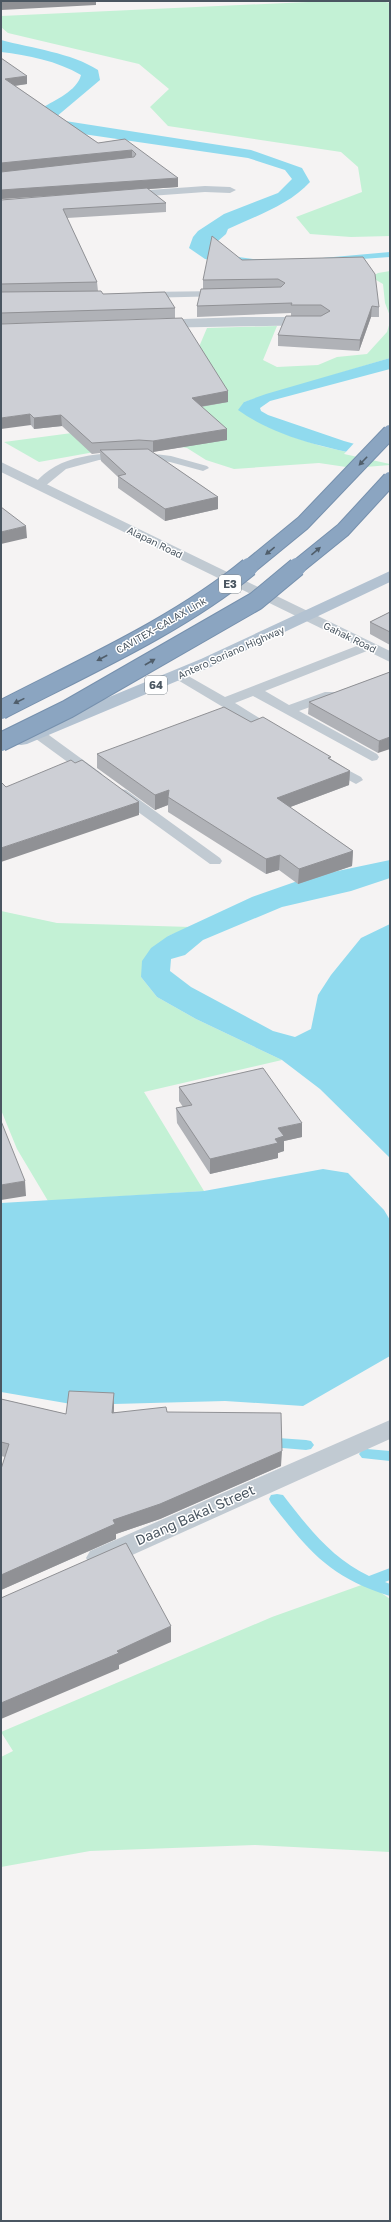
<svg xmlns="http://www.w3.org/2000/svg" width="391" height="2222" font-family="'Golos Text',sans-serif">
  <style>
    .green { fill: #c3f1d5 }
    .water { fill: #90daee }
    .pier { fill: #f5f3f3 }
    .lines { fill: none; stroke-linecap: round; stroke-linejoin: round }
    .stream { fill: #90daee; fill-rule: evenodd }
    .service { fill: #c1cad2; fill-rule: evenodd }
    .minor { fill: #c1cad2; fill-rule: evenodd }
    .tertiary { fill: #c1cad2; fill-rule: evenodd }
    .primary { fill: #b3c2d1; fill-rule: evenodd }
    .motorway-bridge-far1-casing { stroke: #7690ad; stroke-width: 16; stroke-linecap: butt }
    .motorway-bridge-casing { stroke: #7690ad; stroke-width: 20; stroke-linecap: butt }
    .motorway-bridge-far1 { stroke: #8ba5c1; stroke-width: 14 }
    .motorway-bridge { stroke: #8ba5c1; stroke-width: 18 }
    .wall { fill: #b0b2b7 }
    .shaded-wall { fill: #909195 }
    .building { fill: #cdcfd5; stroke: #909195 }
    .oneway { fill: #505e6b }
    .labels { text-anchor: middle; stroke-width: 3; stroke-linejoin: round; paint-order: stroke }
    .far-street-label { font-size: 10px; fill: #4a5661; stroke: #fff }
    .shield { fill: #fff; stroke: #808990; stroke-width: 1 }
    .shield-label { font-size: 11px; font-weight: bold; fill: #4a5661 }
    .near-street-label { font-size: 14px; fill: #4a5661; stroke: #fff }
  </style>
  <rect width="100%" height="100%" fill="#f5f3f3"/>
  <path class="green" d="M330,1H381L390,3V236L351,237L310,234L296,217L362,192L358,167L341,152L168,126L150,107L169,89L139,64L8,33L1,27V16Z
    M390,271V316L385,303L383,284L371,277L378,273Z
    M390,322V358L244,402L266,426L293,437L321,446L390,462V465L353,468L319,463L234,469L206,460L187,448L150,442L39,462L4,442L102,429L196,354L207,328L277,326L263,360L277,367L318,365L337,357L367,354L387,332Z
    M1,911L57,923L191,927L168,936L141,977L157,997L196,1019L282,1060L144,1092L204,1191L48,1201L17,1149L1,1110Z
    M367,1583L390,1599V1852L255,1845L90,1851L1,1867V1757L13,1751L1,1732L272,1617Z"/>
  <path class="water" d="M1,40C31,48 72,53 98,70L100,80L56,117L59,120L251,150L302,168L310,182C289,205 256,216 228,229L226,234L211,247L231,256L253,259H311L390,252V257L305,263L221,262L205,259L189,248L193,237L198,231L224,214L278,193L292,179L285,170L248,158L76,133L42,108C55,100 77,91 81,75C57,61 28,55 1,52Z
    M390,358V369L270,401L260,408L261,411L268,415L344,441L376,450L378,459C330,448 278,439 238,410L244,402L266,394Z
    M390,860V878L351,891L282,907L203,940L185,955L171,959L170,971L191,987L273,1031L295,1037L311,1029L318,995L331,975L361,938L390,924V1158L320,1089L282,1060L196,1019L157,997L141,977L142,961L151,948L168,936L252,897L309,877Z
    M323,1169L348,1173L384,1210L390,1220V1356L303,1406L225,1401L77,1405L1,1392V1203L204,1191Z"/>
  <path class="pier" d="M355,442L390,450V464L344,454Z"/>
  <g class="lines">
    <path class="stream" d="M264,1437L306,1440L311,1441L314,1445L311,1449L306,1450L259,1446L256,1442L259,1438Z
      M367,1449L390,1451V1461L362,1458L359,1454L362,1450Z
      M277,1494L283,1495C308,1527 331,1558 369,1576L390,1568V1580L385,1582L390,1584V1596C329,1577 310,1552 271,1503L269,1499L271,1495Z"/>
    <path class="service" d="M223,291L228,294L226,296L143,298L138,295L143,292Z
      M139,452L171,456L207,466L209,468L203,471L170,462L139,458L99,460L66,469L44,487L40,488L34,485C57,453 104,453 139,452Z
      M367,642L373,646L372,649L265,691L289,705L325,692H335L337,695L335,698L299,711L377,754L379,757L377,760L372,761L253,696L235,703L282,732L275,736L270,735L171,676L178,672L183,673L225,697Z
      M37,729L42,730L101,773L103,776L101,779H91L32,736L30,733Z
      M331,761L361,777L363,780L356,784L326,768L324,765L326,762Z
      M121,789L126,790L220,858L222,861L220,864H210L116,796L114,793L116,790Z"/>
    <path class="minor" d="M205,186L230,187L236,190L230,193L205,192L122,198L116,195L122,192Z
      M243,317H314L321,321L314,325L154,328L147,324L154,320Z"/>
    <path class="tertiary" d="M1,462L390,651V662L1,472Z
      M390,1420V1439L110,1565L100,1568L90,1565L86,1558L90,1551Z"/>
    <path class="primary" d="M390,571V582L213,666L27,744L21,745L15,744L12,740L15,736L201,659Z"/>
    <g class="motorway-bridge-far1-casing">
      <path id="motorway-bridge-far1" d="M248,568L303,523L390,432
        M296,568L343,530L390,479"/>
    </g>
    <g class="motorway-bridge-casing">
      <path id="motorway-bridge" d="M1,710C82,668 179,625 249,567
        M1,742L68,709L256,601L297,567"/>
    </g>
    <use href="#motorway-bridge-far1" class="motorway-bridge-far1"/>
    <use href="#motorway-bridge" class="motorway-bridge"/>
  </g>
  <path class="wall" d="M1,58L27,84L15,86L98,143L125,139L178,187L148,189L166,203V212L67,218L97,282L98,291L103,294L175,308V318L1,324V200L82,194L1,199Z
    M242,260L379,307V317H371L359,351L278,346V335L321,316H291V313L197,317V306L203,289V280Z
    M1,324L228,391V402L201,407L227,440L152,452L218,497V509L165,521L118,488V477L101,461L100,453L92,454L62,426L34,429L31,425Z
    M390,612V645L370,634V622Z
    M390,672L378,753L308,714L309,702Z
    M251,722L331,759L350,771L349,785L290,807L353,851L352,866L298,884L279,870L266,874L168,812V805L155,810L97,768V754Z
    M179,1087L302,1137L284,1141V1151L278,1153V1158L210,1174L177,1123L176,1108L183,1107L179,1101Z
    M114,1393V1412H167L281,1466L160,1519L116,1534V1539L1,1590V1469L5,1457L1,1456V1399L66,1414Z"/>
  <path class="shaded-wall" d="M1,1H96V5L1,10Z
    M27,76V84L5,87V79Z
    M132,150V159L1,172V163Z
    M178,178V187L1,199V190Z
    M372,306L371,317L359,351L360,340Z
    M228,391V402L192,408V398Z
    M30,414L31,425L1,429V418Z
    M61,415L62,426L34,429V418Z
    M227,429V440L153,452V441Z
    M218,497V509L165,521V509Z
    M26,526L27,538L1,544V532Z
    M390,737V749L378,753L379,741Z
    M350,771L349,785L277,812V798Z
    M169,790L168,805L155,810V795Z
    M139,802V815L1,862V848Z
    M353,851L352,866L298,884L299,869Z
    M280,855L279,870L266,874V859Z
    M302,1123V1137L284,1141V1151L278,1153V1158L210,1174V1159L275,1139L278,1128Z
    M25,1181L26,1196L1,1200V1185Z
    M114,1393V1408L112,1428V1413Z
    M282,1451L281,1466L160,1519L116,1534V1539L1,1590V1575L113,1520Z
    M171,1626V1642L119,1665V1669L1,1719V1703Z"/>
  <path class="building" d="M1,58L27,76L5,79L98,143L125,139L178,178L1,190V172L134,157L136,154L132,150L1,163Z
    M147,188L166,203L63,209L97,282L1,284V200Z
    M212,236L242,260L363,257L375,274L379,307L372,306L360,340L278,335L286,316H321L330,311L321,305H291L292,303L197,306L201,289L281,287L285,283L278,279L203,280Z
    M101,291L103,294L165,292L175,308L1,313V292Z
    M182,318L228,391L192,398L227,429L153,441L139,440L92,443L61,415L34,418L30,414L1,418V324Z
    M148,449L218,497L165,509L118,476L126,474L100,450Z
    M1,507L26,526L1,532Z
    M390,612V632L370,622Z
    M390,672V737L379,741L309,702Z
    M224,707L251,722L263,717L331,757L328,758L350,771L277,798L353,851L299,869L280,855L266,859L168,797L169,790L155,795L97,754Z
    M71,760L75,763L82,760L139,802L1,848V782L6,787Z
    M263,1068L302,1123L278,1128L284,1136L275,1139L278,1143L210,1159L176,1108L192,1105L179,1087Z
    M1,1121L25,1181L1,1185Z
    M69,1391L114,1393L112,1413L166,1407L167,1412L281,1413L282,1451L160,1504L113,1520L115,1524L1,1575V1469L9,1444L1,1442V1399L66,1414Z
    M126,1543L171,1626L117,1651L119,1653L1,1703V1598Z"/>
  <defs><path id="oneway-solid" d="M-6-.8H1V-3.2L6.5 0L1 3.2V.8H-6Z"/></defs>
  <g class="oneway">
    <use href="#oneway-solid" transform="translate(363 461) rotate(134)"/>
    <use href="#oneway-solid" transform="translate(270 551) rotate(141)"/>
    <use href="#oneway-solid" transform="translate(316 551) rotate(-40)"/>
    <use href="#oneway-solid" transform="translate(102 658) rotate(152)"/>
    <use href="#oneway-solid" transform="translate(150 662) rotate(-30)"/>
    <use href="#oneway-solid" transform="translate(19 701) rotate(154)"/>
  </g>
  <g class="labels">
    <g class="far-street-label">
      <text transform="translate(155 542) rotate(26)" y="4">Alapan Road</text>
      <text transform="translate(161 625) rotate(-30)" y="4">CAVITEX–CALAX Link</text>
      <text transform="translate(350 637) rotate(26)" y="4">Gahak Road</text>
      <text transform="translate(231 652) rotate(-24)" y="4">Antero Soriano Highway</text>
    </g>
    <g class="shield">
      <rect x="219" y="575" width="22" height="18" rx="3"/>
      <rect x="145" y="676" width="22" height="18" rx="3"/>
    </g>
    <g class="shield-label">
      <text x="230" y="588">E3</text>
      <text x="156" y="689">64</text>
    </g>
    <g class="near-street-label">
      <text transform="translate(195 1515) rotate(-24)" y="5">Daang Bakal Street</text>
    </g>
  </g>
  <rect width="391" height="2222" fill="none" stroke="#4a5661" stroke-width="4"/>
</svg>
